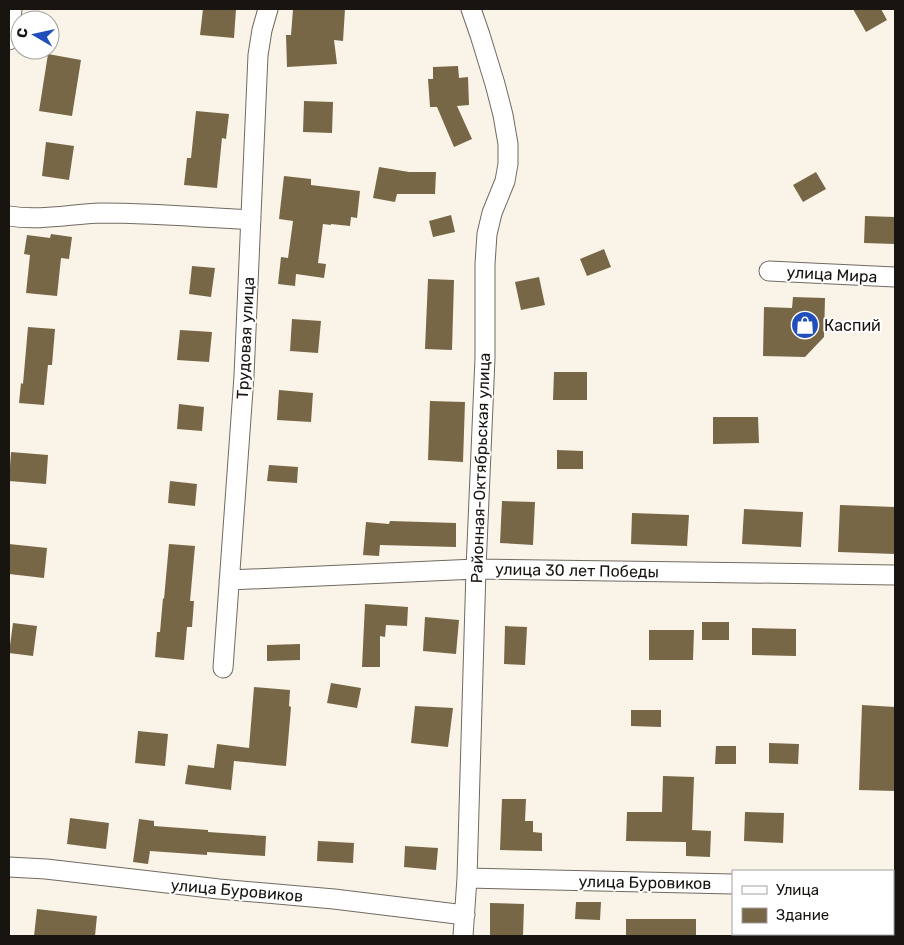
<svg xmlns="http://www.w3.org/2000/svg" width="904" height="945" font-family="Rubik,sans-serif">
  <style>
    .building { fill: #786746 }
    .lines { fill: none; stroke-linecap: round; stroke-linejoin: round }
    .minor-casing { stroke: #706a60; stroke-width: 21 }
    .minor { stroke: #fff; stroke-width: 19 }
    .labels { text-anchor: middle; stroke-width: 4; stroke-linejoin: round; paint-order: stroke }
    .street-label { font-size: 16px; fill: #181511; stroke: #fff }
    .poi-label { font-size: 16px; fill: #181511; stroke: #fff; text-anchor: start }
  </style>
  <rect width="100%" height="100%" fill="#faf4e8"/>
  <path class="building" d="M203,9H236L234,38L200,35Z
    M293,9H345L343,41L334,40L337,64L287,67L286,35H291Z
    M853,9H881L887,20L866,32Z
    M48,54L81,60L72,116L39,111Z
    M458,66L459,78L468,77L469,105L457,106L472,139L454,147L437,107H430L428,79H433V67Z
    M304,101L333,102L332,133L303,132Z
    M196,111L229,114L226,139L222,138L217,188L184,185L187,158H191Z
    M46,142L74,146L69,180L42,176Z
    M379,167L409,172H436L435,194H397L395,202L373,198Z
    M816,172L826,189L803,202L793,185Z
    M284,176L311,179V185L360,191L357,218L351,217L350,226L331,224V225L323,224L318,263L326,264L324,278L296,274L295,286L278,284L281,257L288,258L293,221L279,219Z
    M451,215L455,232L433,237L429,221Z
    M865,216L895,217V244L864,243Z
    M51,234L72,237L69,259L61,258L57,296L26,293L30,255L24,254L27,235L50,238Z
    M604,249L611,267L587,276L580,259Z
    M192,266L215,268L211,297L189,294Z
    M539,277L545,305L521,310L515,282Z
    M428,279L454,280L452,350L425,349Z
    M793,297L825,298L824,337L805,357L763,356L764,307L792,308Z
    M292,319L321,321L318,353L290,351Z
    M28,327L55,329L52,365H48L44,405L19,403L21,383L23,384Z
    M180,330L212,332L209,362L177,360Z
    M554,372H587V400H553Z
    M279,390L313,393L311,422L277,420Z
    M430,401L465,402L463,462L428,460Z
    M179,404L204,407L202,431L177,429Z
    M713,417H758L759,443L713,444Z
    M557,450L583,451V469H557Z
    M11,452L48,455L46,484L9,481Z
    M269,465L298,467L297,483L267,481Z
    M170,481L197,484L195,506L168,503Z
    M502,501L535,502L533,545L500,543Z
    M840,505L895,507V554L838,552Z
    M744,509L803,512L801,547L742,544Z
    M632,513L689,515L687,546L631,544Z
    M390,521L456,523V547L380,545L379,556L363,555L366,522L389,524Z
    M9,544L47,548L44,578L9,574Z
    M169,544L195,546L190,601H194L192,627H187L184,660L155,657L157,632H160L163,598L164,599Z
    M365,604L408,607L407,626L386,625L385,637L380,636V667H362Z
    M425,617L459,620L456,654L423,651Z
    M702,622H729V640H702Z
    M13,623L37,626L33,656L9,653Z
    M505,626L527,627L525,665L504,664Z
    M752,628L796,629V656L752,655Z
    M649,630H694L693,660H649Z
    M300,644V660L267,661V645Z
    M331,683L361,688L357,708L327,703Z
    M254,687L290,690L289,706L291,707L286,766L234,761L231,790L185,784L188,765L214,768L217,744L249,748Z
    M862,705L895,707V791L859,790Z
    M415,706L453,708L448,747L411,743Z
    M631,710H661V727L631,726Z
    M138,731L168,734L165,766L135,763Z
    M769,743L799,744L798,764L769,763Z
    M716,746H736V764H715Z
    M663,776L694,777L692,830L711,831L710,857L686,856V842L626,841L627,812H662Z
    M502,799H526L525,821H533V832L542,833V851L500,850Z
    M745,812L784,813L783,843L744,841Z
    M70,818L109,823L106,849L67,844Z
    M139,819L154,821V826L208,830V832L266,836L265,856L207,852V855L150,851L148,864L133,862Z
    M318,841L354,843L353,863L317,861Z
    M405,846L438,848L436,870L404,867Z
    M576,902H601L600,920L575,919Z
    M490,903L524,904L523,936H490Z
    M37,909L97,916L95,936H34Z
    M626,919H696V936H626Z"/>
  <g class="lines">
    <g class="minor-casing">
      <path id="minor" d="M9,40L12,9
        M9,216C40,221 70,214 101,213C151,213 201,217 251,220
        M769,271L895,277
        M229,580L476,569L895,575
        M223,668L244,376L258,55L262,30L268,9
        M9,867L46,869L219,889L334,899L465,915
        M467,878L733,884
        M463,936L467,878L476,569L485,358V264L487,234L492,213L505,181L508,164V144L503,115L495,84L480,35L471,9"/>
    </g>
    <use href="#minor" class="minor"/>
  </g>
  <defs>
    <g id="shop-disc" transform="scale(1.4375)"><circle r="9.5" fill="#204fbc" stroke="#fff"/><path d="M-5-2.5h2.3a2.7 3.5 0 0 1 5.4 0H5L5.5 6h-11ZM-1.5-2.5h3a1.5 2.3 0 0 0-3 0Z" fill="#fff"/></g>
  </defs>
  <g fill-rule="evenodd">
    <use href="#shop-disc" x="805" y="325"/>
  </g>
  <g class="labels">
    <g class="street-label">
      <text transform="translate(832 274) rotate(3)" y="6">улица Мира</text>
      <text transform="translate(245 338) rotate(-87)" y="6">Трудовая улица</text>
      <text transform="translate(480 468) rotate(-88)" y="6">Районная-Октябрьская улица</text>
      <text transform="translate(577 570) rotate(1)" y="6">улица 30 лет Победы</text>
      <text transform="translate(645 882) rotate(1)" y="6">улица Буровиков</text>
      <text transform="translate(237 890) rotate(5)" y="6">улица Буровиков</text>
    </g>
    <g class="poi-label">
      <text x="824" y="331">Каспий</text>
    </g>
  </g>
  <rect width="904" height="945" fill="none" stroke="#181511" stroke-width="20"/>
  <rect x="732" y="870" width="162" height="65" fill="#ffffff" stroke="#a3a1a0"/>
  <rect x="742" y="886" width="25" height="8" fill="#ffffff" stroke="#a3a1a0"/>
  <text x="776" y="895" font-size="15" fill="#181511">Улица</text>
  <rect x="742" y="908" width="25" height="15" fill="#786746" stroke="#a3a1a0"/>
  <text x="776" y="920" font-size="15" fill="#181511">Здание</text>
  <g transform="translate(35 35) rotate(279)"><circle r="24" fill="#ffffff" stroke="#a3a1a0"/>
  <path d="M0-4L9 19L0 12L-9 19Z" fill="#204fbc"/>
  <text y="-8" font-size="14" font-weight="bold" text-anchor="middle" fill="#181511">С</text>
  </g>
</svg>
